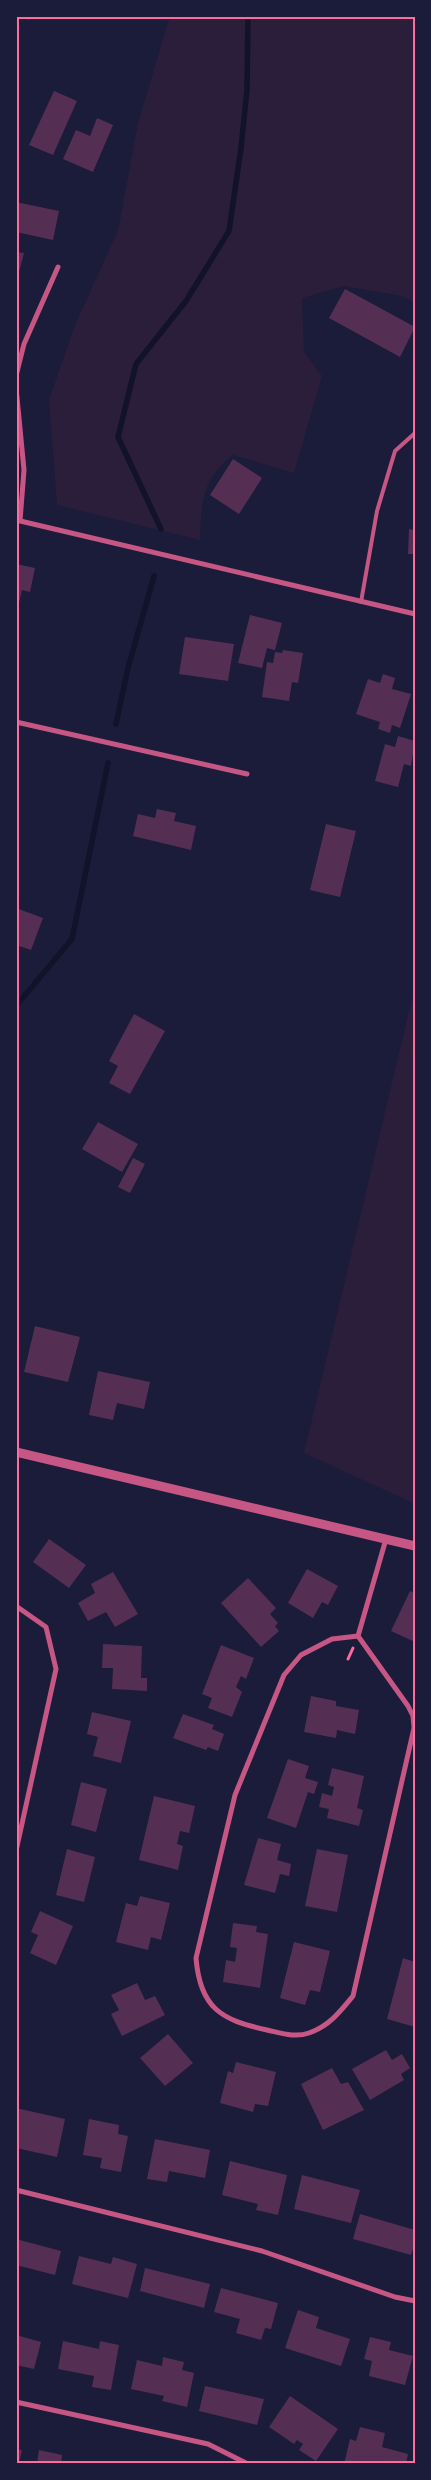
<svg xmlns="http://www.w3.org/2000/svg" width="431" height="2480" font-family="'Source Sans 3',sans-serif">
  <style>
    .green { fill: #2a1e3b }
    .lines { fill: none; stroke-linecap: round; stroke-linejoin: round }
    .stream { stroke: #12122b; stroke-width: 5.5 }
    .building { fill: #542f53 }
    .path { stroke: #ff6b9d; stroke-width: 3 }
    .service { stroke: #c65784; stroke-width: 4 }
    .minor { stroke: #c65784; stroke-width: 5 }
    .tertiary { stroke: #c65784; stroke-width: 9 }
    .neatline { fill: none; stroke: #ff6b9d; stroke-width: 2 }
  </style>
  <rect width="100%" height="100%" fill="#1b1b3a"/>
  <path class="green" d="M170,16H415V303L402,296L344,286L302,298L304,352L322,376L294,473L233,455C202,478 201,505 200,540L57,505L49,400L75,325L118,231L138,123Z
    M415,986V1504L304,1453Z"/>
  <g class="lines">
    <path class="stream" d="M161,529L118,437L136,364L186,301L229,231L241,148L247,90L248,16
      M116,724L128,668L154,576
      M16,1006L72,939L108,763"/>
  </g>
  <path class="building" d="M54,91L77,101L53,155L29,145Z
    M97,118L113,125L93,172L63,159L76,130L90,136Z
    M16,202L59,211L53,240L16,232Z
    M16,252L24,253L17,280H16Z
    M345,289L415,327L400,357L329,318Z
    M233,459L262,478L239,514L210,495Z
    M409,529L415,530V554H408Z
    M16,564L35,568L30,592L22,590L17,611Z
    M250,615L282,623L275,650L267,648L262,668L238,663Z
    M185,637L234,644L228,681L179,674Z
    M283,650L303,653L298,683L292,682L289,701L262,697L267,662L273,663L275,652L282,653Z
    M383,674L395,678L392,689L411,694L400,728L392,725L390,733L378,729L380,722L356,714L368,679L380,683Z
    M398,736L415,741L411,766L404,764L398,787L375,781L385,744L395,747Z
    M157,809L176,813L174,821L196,826L191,850L133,836L138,814L155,818Z
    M326,824L356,831L340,897L310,890Z
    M16,908L43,918L31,950L16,945Z
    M134,1014L165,1031L130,1094L109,1083L118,1066L109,1061Z
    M98,1122L138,1144L122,1172L82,1149Z
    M133,1158L145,1164L130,1193L118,1187Z
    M35,1326L80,1337L68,1382L24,1372Z
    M98,1371L150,1382L144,1409L117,1403L113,1420L89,1415Z
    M49,1539L86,1565L69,1588L33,1562Z
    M307,1569L338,1586L328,1605L322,1602L313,1618L288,1603Z
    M113,1572L138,1614L115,1627L106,1612L88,1621L78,1603L95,1593L91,1584Z
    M248,1578L276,1608L270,1614L278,1623L275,1626L279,1631L261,1647L221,1603Z
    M410,1591L415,1593V1642L391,1631Z
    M103,1644L142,1646L141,1678H147V1691L112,1689L113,1668H102Z
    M221,1645L254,1658L246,1679L241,1676L236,1687L242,1692L232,1717L208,1708L212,1698L202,1694Z
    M311,1696L336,1701V1706L359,1710L355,1734L337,1730L336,1738L304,1732Z
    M92,1712L131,1721L121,1763L93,1756L98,1737L87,1734Z
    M183,1714L214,1725L212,1729L224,1734L218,1751L208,1747L206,1750L173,1738Z
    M288,1759L309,1766L305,1778L318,1782L314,1794L308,1792L296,1828L267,1818Z
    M332,1768L364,1776L357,1808L363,1810L359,1826L327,1818L329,1809L319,1807L322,1793L332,1796L334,1787L328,1785Z
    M81,1782L107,1789L96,1832L71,1825Z
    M154,1796L195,1806L189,1833L180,1831L177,1844L183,1846L178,1870L139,1860Z
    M258,1838L281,1844L277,1860L291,1864L289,1876L280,1874L275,1893L244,1885Z
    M67,1849L95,1857L84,1902L56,1895Z
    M317,1849L348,1855L337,1912L305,1906Z
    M140,1896L170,1903L161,1940L151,1937L148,1950L116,1942L126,1903L137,1906Z
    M40,1911L73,1926L56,1965L30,1953L38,1935L31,1932Z
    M233,1923L257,1926L256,1932L268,1934L260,1988L223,1982L226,1960L235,1962L237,1948L230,1947Z
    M294,1942L330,1951L320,1992L310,1990L305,2005L280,1998Z
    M403,1958L415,1962V2027L387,2019Z
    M137,1983L145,2000L155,1996L165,2015L122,2036L111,2014L119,2010L111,1995Z
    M168,2034L193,2063L165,2086L140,2058Z
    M386,2050L392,2060L402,2054L410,2068L401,2074L404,2080L370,2100L352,2069Z
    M236,2062L276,2072L268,2106L255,2104L253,2112L220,2103L228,2071L233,2073Z
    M332,2068L341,2084L348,2082L364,2110L323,2130L301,2084Z
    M16,2108L65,2119L57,2157L16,2148Z
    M89,2119L119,2125L118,2134L128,2136L121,2172L100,2168L102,2158L83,2155Z
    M155,2139L210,2150L205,2178L169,2171L167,2182L147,2179Z
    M230,2161L287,2175L278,2215L256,2210L258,2204L222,2195Z
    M302,2175L360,2190L351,2223L294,2209Z
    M360,2214L415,2230V2242L411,2255L353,2239Z
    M16,2239L61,2251L55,2275L16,2265Z
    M79,2256L111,2264L113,2257L137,2264L128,2298L72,2284Z
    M145,2268L210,2284L204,2308L140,2291Z
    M221,2288L278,2303L271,2329L265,2328L261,2340L236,2333L240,2319L214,2312Z
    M298,2310L319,2317L316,2328L350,2339L341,2366L285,2348Z
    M16,2335L41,2342L34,2369L16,2365Z
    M370,2337L391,2342L389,2350L413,2356L405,2385L369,2376L372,2361L364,2359Z
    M63,2341L99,2349L100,2341L119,2345L111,2390L92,2387L94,2376L58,2369Z
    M163,2357L184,2362L182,2370L194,2373L187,2407L162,2401L164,2396L131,2389L137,2360L162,2366Z
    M205,2386L264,2399L257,2425L199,2411Z
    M290,2396L338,2429L316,2461L299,2450L303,2444L297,2440L294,2444L269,2427Z
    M360,2427L385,2433L382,2447L408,2454L406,2464H344L350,2439L356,2441Z
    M16,2449L22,2450L19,2464H16Z
    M39,2450L62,2455L61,2464H37Z"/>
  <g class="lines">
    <path class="path" d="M348,1659L353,1648"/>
    <path class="service" d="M361,602L377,511L395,451L415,433"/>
    <path class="minor" d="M16,376L24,344L58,267
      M16,387L24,470L20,521
      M16,520L415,614
      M16,722L247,774
      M16,1606L46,1627L56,1669L16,1851
      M358,1636L408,1706L413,1716L414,1728L353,1996C340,2012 329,2026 309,2033C295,2038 281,2033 267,2030C221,2020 200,2008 196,1958L235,1795L284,1675L301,1655L332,1639L358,1636L386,1539
      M16,2190L262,2251L395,2297L415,2301
      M16,2402L208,2444L248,2464"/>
    <path class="tertiary" d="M16,1452L415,1546"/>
  </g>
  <rect width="431" height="2480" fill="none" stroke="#1b1b3a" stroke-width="35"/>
  <rect x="18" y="18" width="396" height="2444" class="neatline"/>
</svg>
